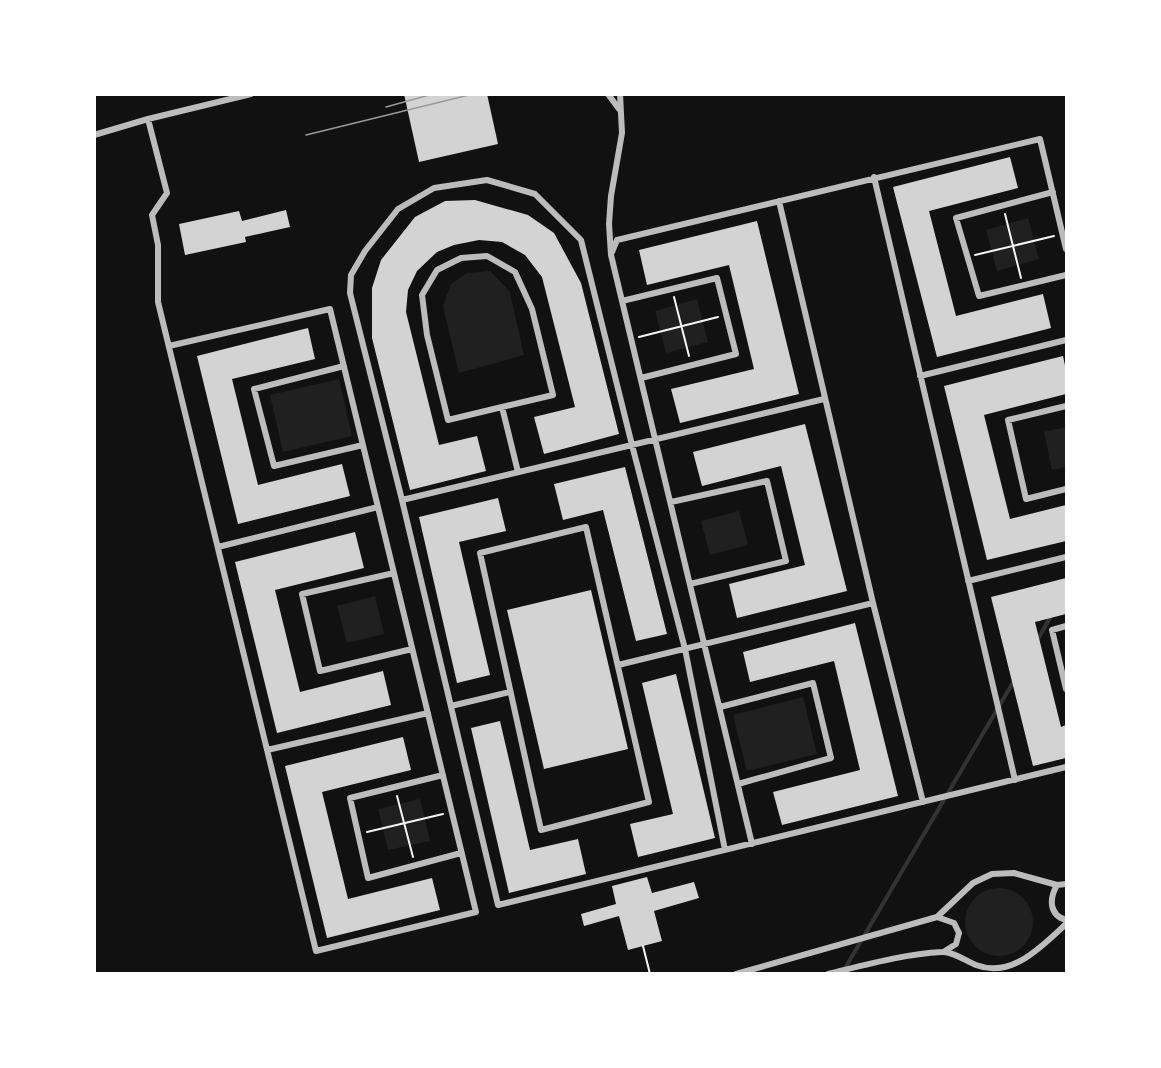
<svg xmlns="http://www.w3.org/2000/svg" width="1161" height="1068" font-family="'Source Sans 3',sans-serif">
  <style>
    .green { fill: #202020 }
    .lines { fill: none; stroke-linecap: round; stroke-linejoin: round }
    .stream { stroke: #333; stroke-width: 4 }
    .building { fill: #d3d3d3 }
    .path { stroke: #f5f5f5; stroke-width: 2 }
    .minor { stroke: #bcbcbc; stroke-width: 6 }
    .tram { stroke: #9a9a9a; stroke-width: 1.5 }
  </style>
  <rect width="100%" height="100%" fill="#111"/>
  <path class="green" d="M1028,218L1039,259L997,271L986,230Z
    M490,271L510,292L524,355L459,373L443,306L451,284L467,273Z
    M697,299L708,342L666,353L655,311Z
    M339,379L352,436L283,452L270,395Z
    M1066,427V467L1052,470L1044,432Z
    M739,511L748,545L710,555L701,521Z
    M375,596L384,634L347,643L337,606Z
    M803,697L817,754L747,771L733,715Z
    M420,799L430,841L388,850L378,809Z
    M965 922a34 34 0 1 1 68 0a34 34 0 1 1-68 0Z"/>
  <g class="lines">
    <path class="stream" d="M1037,641L1052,614
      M844,970L1015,679"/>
  </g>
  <path class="building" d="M404,94H487L498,144L419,162Z
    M1010,157L1018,188L929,211L956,316L1043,294L1051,328L937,357L893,187Z
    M475,200L528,215L554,233L581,283L619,434L544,454L534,417L575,407L542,277L525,255L502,242L479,240L454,245L437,252L417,271L408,290L406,312L439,445L477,436L486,471L410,490L372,338V288L381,260L415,217L445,201Z
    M286,210L290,227L245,237L246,242L185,255L179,224L239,211L242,221Z
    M757,221L799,394L680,423L671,389L754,369L729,265L647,285L639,250Z
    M308,328L315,359L232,379L258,485L342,464L350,496L238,524L197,356Z
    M1063,356L1066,370V394L984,415L1010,519L1066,505V541L987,560L944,386Z
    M805,424L847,591L737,618L729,584L805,565L781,466L702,486L693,452Z
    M625,467L667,634L636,641L603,510L563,520L554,484Z
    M498,498L506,531L459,542L490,675L457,683L419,517Z
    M355,532L364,568L275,590L300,692L383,671L391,705L277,733L235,562Z
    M1066,578V614L1035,622L1061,727L1066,725V758L1033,766L991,597Z
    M591,590L628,749L544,769L507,610Z
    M855,623L898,796L782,825L773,792L860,770L834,661L750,682L743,652Z
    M676,674L715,838L638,857L630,824L673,814L642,683Z
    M500,721L530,850L578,839L586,874L509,893L471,728Z
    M403,737L411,770L322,792L348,899L432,878L440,910L327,938L285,766Z
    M647,877L652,893L694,882L699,898L654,911L662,941L628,950L619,916L584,926L581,914L616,904L612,886Z"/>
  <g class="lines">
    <path class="path" d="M1005,214L1021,278
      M975,255L1054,236
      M674,297L689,356
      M639,337L718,317
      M397,796L413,857
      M367,832L443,814
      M643,946L650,974"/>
    <path class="minor" d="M608,94L619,109
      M620,94L622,133L611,196L609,224L611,255L752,844
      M148,119L167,193L152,215L158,245V302L316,951L476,912L330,309L169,346
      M94,135L148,119L251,94
      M874,177L1015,780
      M1053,192L956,218L979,296L1066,275
      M779,201L873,603L923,802
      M612,252L617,240L1040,139L1066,249
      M622,301L717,278L736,354L641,378
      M344,366L254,389L274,466L363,445
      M920,376L1066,340
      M1066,406L1008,420L1026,499L1066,489
      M502,407L448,420L427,335L422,295L437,270L461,258L487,256L515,272L532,309L553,395L502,407L518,472
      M402,500L824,399
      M671,502L767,481L786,561L690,584
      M586,527L649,802L541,830L480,553Z
      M218,547L378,507
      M394,573L302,594L320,671L412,649
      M968,581L1066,557
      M1066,626L1052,630L1066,689
      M618,665L873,603
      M451,706L510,692
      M720,707L813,683L831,758L738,784
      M267,750L428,713
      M443,775L350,798L368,878L461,853
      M725,850L685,649L632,445L581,240L535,194L487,180L434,188L398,209L365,251L351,275L350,293L402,500L498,905L1066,767
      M1057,885C1049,899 1049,915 1066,920
      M937,917L954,923L959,933L956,944L945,951
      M736,974L937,917L973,883L992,874L1014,873L1057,885L1066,884
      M828,974C865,965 904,954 942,952C952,951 966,961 976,965C1012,979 1042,946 1066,924"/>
    <path class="tram" d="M386,107L433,94
      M306,135L473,94"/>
  </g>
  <rect width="1161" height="1068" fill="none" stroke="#ffffff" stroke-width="192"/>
</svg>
